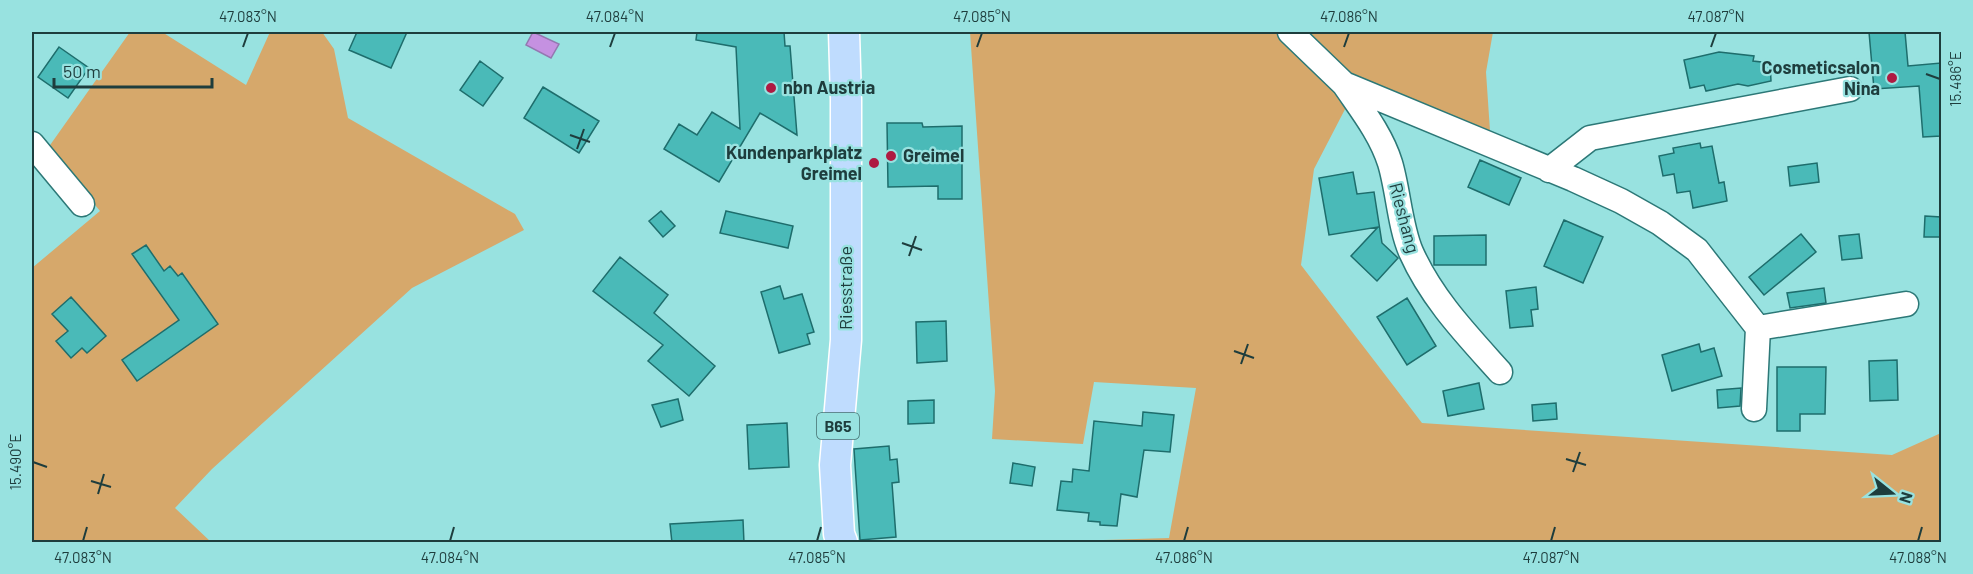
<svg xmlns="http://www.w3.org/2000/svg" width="1973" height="574" font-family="Barlow,sans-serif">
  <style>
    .green { fill: #d6a86b }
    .water { fill: #c591e1; stroke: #9378b0; stroke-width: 1.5 }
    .building { fill: #4abab8; stroke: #1e6d6c; stroke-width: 1.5 }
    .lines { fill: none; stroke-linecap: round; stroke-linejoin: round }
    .minor-casing { stroke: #2c7877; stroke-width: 27 }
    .major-casing { stroke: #fff; stroke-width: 33 }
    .minor { stroke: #fff; stroke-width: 24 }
    .major { stroke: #bfdcfe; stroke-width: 30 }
    .ticks { fill: none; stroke: #1e3d3d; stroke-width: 2 }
    .poi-dot { fill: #ae1a42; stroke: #98e2e0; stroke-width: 2 }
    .labels { text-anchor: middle; stroke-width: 4.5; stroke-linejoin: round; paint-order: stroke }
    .shield { fill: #98e2e0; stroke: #436e6e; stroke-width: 1.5 }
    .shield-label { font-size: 16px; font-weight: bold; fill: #1e3d3d }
    .poi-label { font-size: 18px; font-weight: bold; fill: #1e3d3d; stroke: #98e2e0; text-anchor: end }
    .street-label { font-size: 18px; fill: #1e3d3d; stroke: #98e2e0 }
    .neatline { fill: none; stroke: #1e3d3d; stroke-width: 2 }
    .ticks-label { font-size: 15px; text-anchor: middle; fill: #1e3d3d }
  </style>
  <rect width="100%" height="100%" fill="#98e2e0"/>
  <path class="green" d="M130,32H162L246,85L270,32H322L334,49L348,118L515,214L524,230L412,288L212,469L175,508L211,542H32V268L100,211L48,148Z
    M970,32H1493L1486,72L1490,131L1426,108L1355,90L1314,169L1301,265L1422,423L1892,455L1941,433V542H1071V541L1169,538L1196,388L1094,382L1083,444L992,439L995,391Z"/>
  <path class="water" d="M533,32L559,44L551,58L526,45Z"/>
  <path class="building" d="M357,32H407L391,68L349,50Z
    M697,32H784L785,46H790L797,135L760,113L719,182L664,149L679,124L697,135L712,112L740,129L736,47L696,40Z
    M1869,32H1905L1908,66L1941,63V136L1923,137L1919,86L1874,89Z
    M59,47L89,68L68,98L38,77Z
    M1719,52L1754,56L1753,61L1770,63L1771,81L1748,86L1738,84L1706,91L1704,85L1690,88L1684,60Z
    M480,61L503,78L483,106L460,90Z
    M543,87L599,121L579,153L524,118Z
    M887,123H922L923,127L962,126V199H938V186L888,187Z
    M1700,143L1701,148L1712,146L1719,183L1724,182L1727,201L1693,208L1690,191L1677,193L1674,174L1663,176L1659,156L1674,153L1673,148Z
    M1480,160L1521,178L1509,205L1468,187Z
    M1817,163L1819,182L1790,186L1788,167Z
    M1353,172L1357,194L1374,192L1382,243L1398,258L1377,281L1351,256L1378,227L1329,235L1319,178Z
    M661,211L675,226L663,237L649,221Z
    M726,211L793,226L788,248L720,233Z
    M1925,216L1941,217V237H1924Z
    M1564,220L1603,237L1583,283L1544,266Z
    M1801,234L1816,252L1764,295L1749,277Z
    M1859,234L1862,258L1842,260L1839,236Z
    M1486,235V265H1434V236Z
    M146,245L164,271L170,266L178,276L182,273L218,324L137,381L122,360L179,320L132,254Z
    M620,257L668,295L654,313L715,366L689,396L648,361L663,345L593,291Z
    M780,286L784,299L802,294L814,332L807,334L810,344L779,353L761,292Z
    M1536,287L1538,309L1531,310L1533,326L1510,328L1506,291Z
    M1824,288L1826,303L1790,308L1787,293Z
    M71,297L106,336L87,353L82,348L71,358L56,341L68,331L52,314Z
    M1407,298L1436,346L1407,365L1377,317Z
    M946,321L947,361L917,363L916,322Z
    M1699,344L1701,352L1714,348L1722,376L1672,391L1662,355Z
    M1897,360L1898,400L1870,401L1869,361Z
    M1777,367H1826L1825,414H1800V431H1777Z
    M1479,383L1484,409L1448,416L1443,391Z
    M1741,388L1740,406L1718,408L1717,390Z
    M678,399L683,420L661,427L652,405Z
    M934,400V423L908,424V401Z
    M1556,403L1557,419L1533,421L1532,405Z
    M1143,412L1174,415L1170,452L1144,450L1137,497L1121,494L1117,526L1100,525V522L1088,521L1089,513L1057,510L1061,481L1072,482L1073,469L1089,471L1094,421L1142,426Z
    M787,423L789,467L749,469L747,425Z
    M889,446L890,460L897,459L899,482L892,483L896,537L860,540L854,449Z
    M1013,463L1035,467L1032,486L1010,483Z
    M743,520L744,543H672L670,524Z"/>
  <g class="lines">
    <g class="minor-casing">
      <path id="minor" d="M1290,32L1344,84L1573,179L1621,201L1660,223L1697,250L1758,328L1754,409
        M1344,84C1361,109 1381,134 1390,163C1398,189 1400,227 1411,252C1432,299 1466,334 1500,372
        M32,144L82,204
        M1549,170L1590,138L1850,89
        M1758,328L1906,304"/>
    </g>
    <g class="major-casing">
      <path id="major" d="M842,542L839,534L835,465L846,340V100L844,32"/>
    </g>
    <use href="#minor" class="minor"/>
    <use href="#major" class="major"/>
  </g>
  <path class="ticks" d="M243,47L248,33M610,47L615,33M977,47L982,33M1344,47L1349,33M1711,47L1716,33M1926,74L1940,79M570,135L590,142M577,149L584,129M902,243L922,250M909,256L916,236M1234,351L1254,358M1241,364L1248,344M1566,459L1586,465M33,462L47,467M1573,472L1580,452M91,481L111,487M98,494L104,474M83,541L87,527M450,541L454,527M817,541L821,527M1184,541L1188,527M1551,541L1555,527M1918,541L1922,527"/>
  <g class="poi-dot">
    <circle cx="1892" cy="78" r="6"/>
    <circle cx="771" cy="88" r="6"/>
    <circle cx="891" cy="156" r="6"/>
    <circle cx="874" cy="163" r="6"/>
  </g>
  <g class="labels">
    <rect class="shield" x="817" y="413" width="42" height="26" rx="4.5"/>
    <g class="shield-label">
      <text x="838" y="432">B65</text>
    </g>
    <g class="poi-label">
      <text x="1880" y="74">Cosmeticsalon<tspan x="1880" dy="21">Nina</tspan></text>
      <text x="783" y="94" text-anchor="start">nbn Austria</text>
      <text x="862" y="159">Kundenparkplatz<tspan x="862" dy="21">Greimel</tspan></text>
      <text x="903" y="162" text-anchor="start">Greimel</text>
    </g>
    <g class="street-label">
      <text transform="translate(1404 218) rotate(75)" y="6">Rieshang</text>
      <text transform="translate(846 288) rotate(-90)" y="6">Riesstraße</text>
    </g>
  </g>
  <rect width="1973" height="574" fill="none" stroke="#98e2e0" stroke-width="66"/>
  <g transform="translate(1892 493) rotate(108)" stroke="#98e2e0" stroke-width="4.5" paint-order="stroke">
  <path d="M0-4.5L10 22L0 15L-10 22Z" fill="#1e3d3d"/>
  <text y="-9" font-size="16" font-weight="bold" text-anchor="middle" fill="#1e3d3d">N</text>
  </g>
  <path d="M54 78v9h158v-9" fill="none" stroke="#1e3d3d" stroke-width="3"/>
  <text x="63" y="78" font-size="18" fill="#1e3d3d" stroke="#98e2e0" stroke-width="4.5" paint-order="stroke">50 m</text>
  <rect x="33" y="33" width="1907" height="508" class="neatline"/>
  <g class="ticks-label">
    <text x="248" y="22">47.083°N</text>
    <text x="615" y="22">47.084°N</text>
    <text x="982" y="22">47.085°N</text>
    <text x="1349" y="22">47.086°N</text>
    <text x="1716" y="22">47.087°N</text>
    <text transform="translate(1956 79) rotate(-90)" y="5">15.486°E</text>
    <text transform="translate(16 462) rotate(-90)" y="5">15.490°E</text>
    <text x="83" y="563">47.083°N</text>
    <text x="450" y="563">47.084°N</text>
    <text x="817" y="563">47.085°N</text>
    <text x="1184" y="563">47.086°N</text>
    <text x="1551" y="563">47.087°N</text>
    <text x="1918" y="563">47.088°N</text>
  </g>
</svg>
